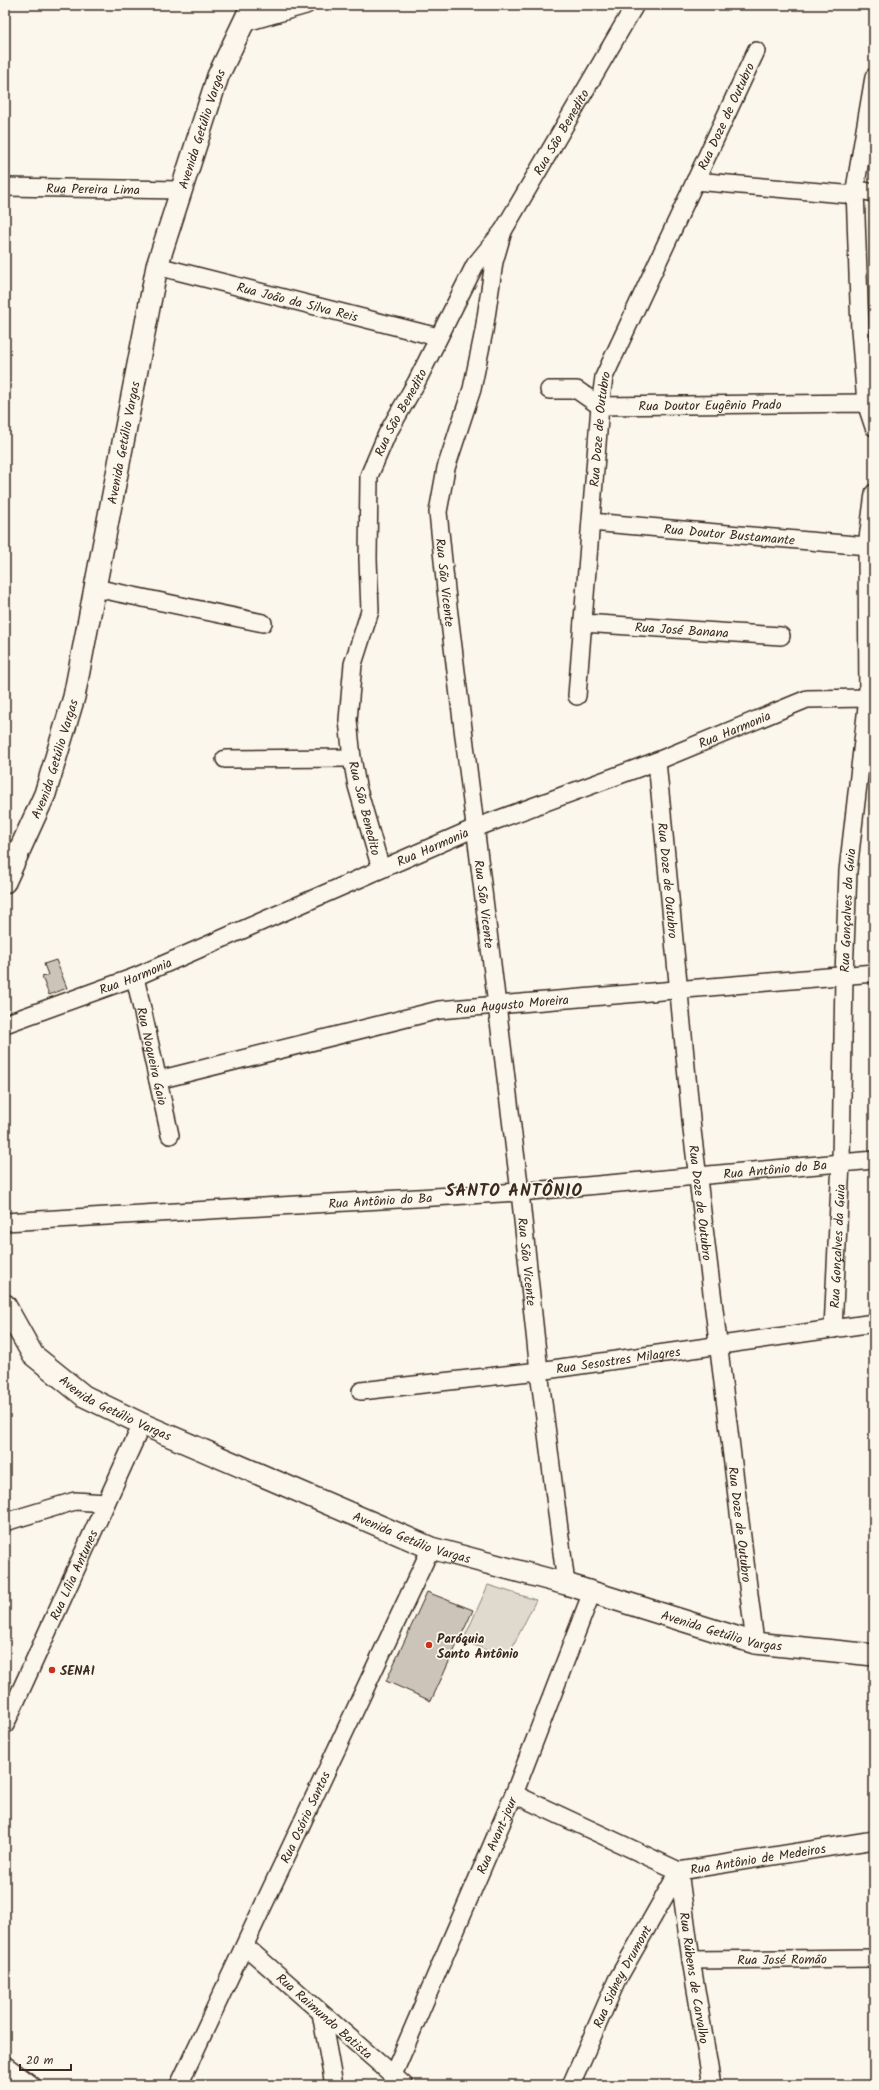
<svg xmlns="http://www.w3.org/2000/svg" width="879" height="2090" font-family="Kalam,sans-serif">
  <style>
    .green { fill: #dfd9ce; stroke: #8d8276 }
    .building { fill: #ccc4b9; stroke: #3b2a1e }
    .lines { fill: none; stroke-linecap: round; stroke-linejoin: round }
    .minor-casing { stroke: #3b2a1e; stroke-width: 20 }
    .tertiary-casing { stroke: #3b2a1e; stroke-width: 24 }
    .minor { stroke: #fbf7ec; stroke-width: 17 }
    .tertiary { stroke: #fbf7ec; stroke-width: 21 }
    .poi-dot { fill: #c8321e; stroke: #fbf7ec; stroke-width: 1.5 }
    .labels { text-anchor: middle; stroke-width: 3.5; stroke-linejoin: round; paint-order: stroke }
    .street-label { font-size: 13px; fill: #3b2a1e; stroke: #fbf7ec }
    .poi-label { font-size: 13px; font-weight: bold; fill: #3b2a1e; stroke: #fbf7ec; text-anchor: start }
    .district-label { font-size: 17px; font-weight: bold; letter-spacing: 1px; fill: #3b2a1e; stroke: #fbf7ec }
  </style>
  <rect width="100%" height="100%" fill="#fbf7ec"/>
  <filter id="ink" filterUnits="userSpaceOnUse"><feTurbulence type="fractalNoise" baseFrequency=".025" numOctaves="2"/><feDisplacementMap in="SourceGraphic" scale="8" xChannelSelector="R" yChannelSelector="G"/><feConvolveMatrix kernelMatrix="1 2 1 2 8 2 1 2 1" color-interpolation-filters="sRGB"/></filter>
  <g filter="url(#ink)">
    <path class="green" d="M488,1585L536,1600L507,1658L463,1641Z"/>
    <path class="building" d="M56,960L67,988L49,995L42,977L48,975L44,964Z
      M427,1592L473,1610L431,1701L386,1681Z"/>
    <g class="lines">
      <g class="minor-casing">
        <g id="minor">
          <path d="M243,23L306,5"/>
          <path d="M874,77L855,189L860,330L866,403L874,427"/>
          <path d="M695,181L855,195"/>
          <path id="s1" d="M5,187L180,190"/>
          <path d="M855,189L874,193"/>
          <path id="s2" d="M503,231L494,262L484,331L472,389L446,468L438,512L446,590L520,1192L539,1371L566,1584"/>
          <path id="s3" d="M157,266L438,337"/>
          <path id="s4" d="M549,390H577L600,406L866,403L874,406"/>
          <path id="s5" d="M591,522L867,546"/>
          <path d="M95,588L263,623"/>
          <path id="s6" d="M583,623L781,636"/>
          <path id="s7" d="M577,696L600,406L604,377L756,51"/>
          <path d="M225,759L352,758"/>
          <path id="s8" d="M657,761L692,1130L755,1643"/>
          <path id="s9" d="M381,869L357,786L352,758L348,720L353,664L370,611L368,559L369,476L387,434L416,383L475,265L503,231L635,5"/>
          <path id="s10" d="M135,977L170,1135"/>
          <path id="s11" d="M5,1024L135,977L475,828L657,761L807,699L868,698L874,701"/>
          <path id="s12" d="M158,1080L439,1010L874,973"/>
          <path id="s13" d="M5,1222L520,1192L874,1160"/>
          <path id="s14" d="M833,1329L841,1162L844,975L848,871L868,698L867,546L874,493"/>
          <path id="s15" d="M361,1391L539,1371L874,1323"/>
          <path d="M5,1522L75,1501L106,1503"/>
          <path id="s16" d="M5,1725L142,1424"/>
          <path id="s17" d="M514,1794L679,1871L874,1840"/>
          <path id="s18" d="M679,1871L691,1960L712,2085"/>
          <path id="s19" d="M245,1946L404,2085"/>
          <path id="s20" d="M691,1960L874,1958"/>
          <path d="M321,2013L334,2085"/>
          <path d="M5,2065L32,2085"/>
          <path id="s21" d="M393,2075L514,1794L592,1592"/>
          <path id="s22" d="M179,2085L431,1548"/>
          <path id="s23" d="M571,2085L617,1980L679,1871"/>
        </g>
      </g>
      <g class="tertiary-casing">
        <g id="tertiary">
          <path id="s24" d="M5,882L45,794L74,697L157,266L218,76L252,5"/>
          <path id="s25" d="M5,1305L33,1355L84,1396L142,1424L431,1548L566,1584L755,1643L874,1655"/>
        </g>
      </g>
      <use href="#minor" class="minor"/>
      <use href="#tertiary" class="tertiary"/>
    </g>
  </g>
  <g class="poi-dot">
    <circle cx="429" cy="1645" r="4"/>
    <circle cx="52" cy="1670" r="4"/>
  </g>
  <g class="labels">
    <g class="street-label">
      <text dy="5" stroke="none"><textPath href="#s7" startOffset="608">Rua Doze de Outubro</textPath></text>
      <text dy="5" stroke="none"><textPath href="#s24" startOffset="781">Avenida Getúlio Vargas</textPath></text>
      <text dy="5" stroke="none"><textPath href="#s9" startOffset="795">Rua São Benedito</textPath></text>
      <text dy="5" stroke="none"><textPath href="#s1" startOffset="88">Rua Pereira Lima</textPath></text>
      <text dy="5" stroke="none"><textPath href="#s3" startOffset="145">Rua João da Silva Reis</textPath></text>
      <text dy="5" stroke="none"><textPath href="#s4" startOffset="166">Rua Doutor Eugênio Prado</textPath></text>
      <text dy="5" stroke="none"><textPath href="#s9" startOffset="471">Rua São Benedito</textPath></text>
      <text dy="5" stroke="none"><textPath href="#s7" startOffset="268">Rua Doze de Outubro</textPath></text>
      <text dy="5" stroke="none"><textPath href="#s24" startOffset="457">Avenida Getúlio Vargas</textPath></text>
      <text dy="5" stroke="none"><textPath href="#s5" startOffset="139">Rua Doutor Bustamante</textPath></text>
      <text dy="5" stroke="none"><textPath href="#s2" startOffset="360">Rua São Vicente</textPath></text>
      <text dy="5" stroke="none"><textPath href="#s6" startOffset="99">Rua José Banana</textPath></text>
      <text dy="5" stroke="none"><textPath href="#s11" startOffset="787">Rua Harmonia</textPath></text>
      <text dy="5" stroke="none"><textPath href="#s24" startOffset="133">Avenida Getúlio Vargas</textPath></text>
      <text transform="translate(365 808) rotate(76)" y="5">Rua São Benedito</text>
      <text dy="5" stroke="none"><textPath href="#s11" startOffset="463">Rua Harmonia</textPath></text>
      <text dy="5" stroke="none"><textPath href="#s8" startOffset="120">Rua Doze de Outubro</textPath></text>
      <text dy="5" stroke="none"><textPath href="#s2" startOffset="684">Rua São Vicente</textPath></text>
      <text dy="5" stroke="none"><textPath href="#s14" startOffset="419">Rua Gonçalves da Guia</textPath></text>
      <text dy="5" stroke="none"><textPath href="#s11" startOffset="139">Rua Harmonia</textPath></text>
      <text dy="5" stroke="none"><textPath href="#s12" startOffset="363">Rua Augusto Moreira</textPath></text>
      <text dy="5" stroke="none"><textPath href="#s10" startOffset="81">Rua Nogueira Gaio</textPath></text>
      <text dy="5" stroke="none"><textPath href="#s13" startOffset="772">Rua Antônio do Ba</textPath></text>
      <text dy="5" stroke="none"><textPath href="#s13" startOffset="376">Rua Antônio do Ba</textPath></text>
      <text dy="5" stroke="none"><textPath href="#s8" startOffset="444">Rua Doze de Outubro</textPath></text>
      <text dy="5" stroke="none"><textPath href="#s14" startOffset="83">Rua Gonçalves da Guia</textPath></text>
      <text dy="5" stroke="none"><textPath href="#s2" startOffset="1044">Rua São Vicente</textPath></text>
      <text dy="5" stroke="none"><textPath href="#s15" startOffset="259">Rua Sesostres Milagres</textPath></text>
      <text dy="5" stroke="none"><textPath href="#s25" startOffset="156">Avenida Getúlio Vargas</textPath></text>
      <text dy="5" stroke="none"><textPath href="#s8" startOffset="768">Rua Doze de Outubro</textPath></text>
      <text dy="5" stroke="none"><textPath href="#s25" startOffset="480">Avenida Getúlio Vargas</textPath></text>
      <text dy="5" stroke="none"><textPath href="#s16" startOffset="165">Rua Lília Antunes</textPath></text>
      <text dy="5" stroke="none"><textPath href="#s25" startOffset="804">Avenida Getúlio Vargas</textPath></text>
      <text dy="5" stroke="none"><textPath href="#s22" startOffset="296">Rua Osório Santos</textPath></text>
      <text dy="5" stroke="none"><textPath href="#s21" startOffset="261">Rua Avant-jour</textPath></text>
      <text dy="5" stroke="none"><textPath href="#s17" startOffset="262">Rua Antônio de Medeiros</textPath></text>
      <text dy="5" stroke="none"><textPath href="#s20" startOffset="91">Rua José Romão</textPath></text>
      <text dy="5" stroke="none"><textPath href="#s23" startOffset="120">Rua Sidney Drumont</textPath></text>
      <text dy="5" stroke="none"><textPath href="#s18" startOffset="108">Rua Rúbens de Carvalho</textPath></text>
      <text dy="5" stroke="none"><textPath href="#s19" startOffset="106">Rua Raimundo Batista</textPath></text>
    </g>
    <g class="poi-label">
      <text x="437" y="1643">Paróquia<tspan x="437" dy="15">Santo Antônio</tspan></text>
      <text x="60" y="1675">SENAI</text>
    </g>
    <g class="district-label">
      <text x="514" y="1196">SANTO ANTÔNIO</text>
    </g>
  </g>
  <rect width="879" height="2090" fill="none" stroke="#fbf7ec" stroke-width="20"/>
  <rect x="10" y="10" width="859" height="2070" fill="none" stroke="#3b2a1e" stroke-width="1.5" filter="url(#ink)"/>
  <path d="M20 2064v6h51v-6" fill="none" stroke="#3b2a1e" stroke-width="2"/>
  <text x="26" y="2064" font-size="12" fill="#3b2a1e" stroke="#fbf7ec" stroke-width="3" paint-order="stroke">20 m</text>
</svg>
